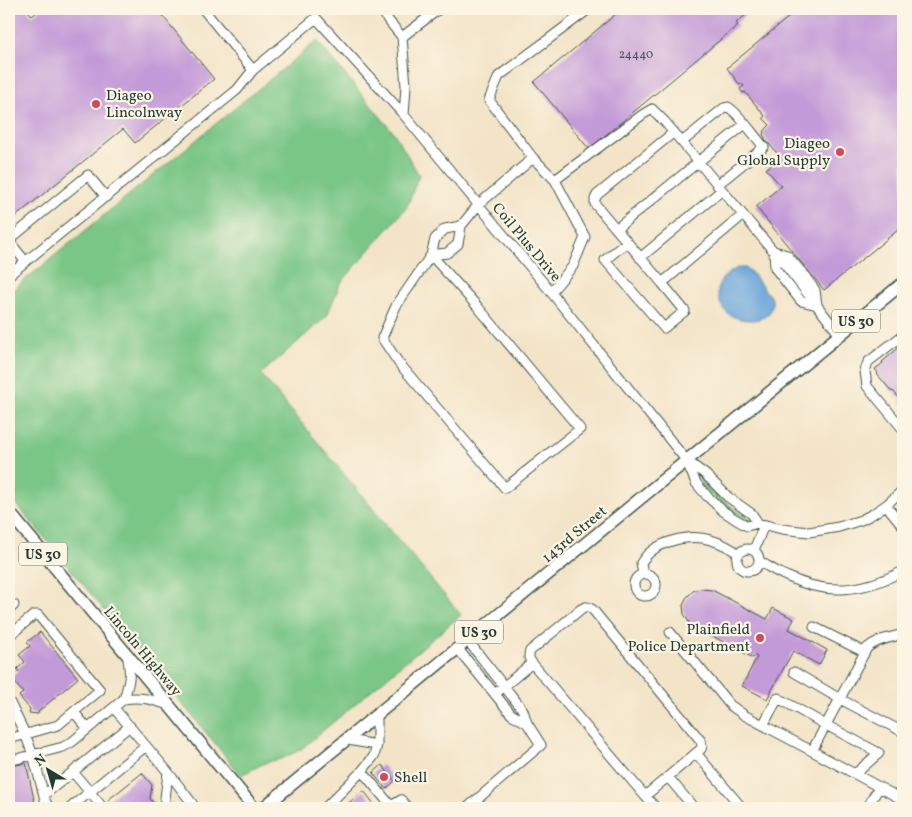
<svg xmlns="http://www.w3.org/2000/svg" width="912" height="817" font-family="Vollkorn,serif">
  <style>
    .green { fill: #79c686; stroke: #4c825d }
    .water { fill: #69a5da; stroke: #447187 }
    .building { fill: #c39ad8 }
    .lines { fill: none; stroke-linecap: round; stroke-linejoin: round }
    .minor-casing { stroke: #3f564a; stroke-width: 11 }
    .major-casing { stroke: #3f564a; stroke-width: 14 }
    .minor { stroke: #fff; stroke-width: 9 }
    .major { stroke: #fff; stroke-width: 11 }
    .poi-dot { fill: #d1495b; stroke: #fcf5e5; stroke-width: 2 }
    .labels { text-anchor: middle; stroke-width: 4.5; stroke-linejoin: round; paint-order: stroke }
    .number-label { font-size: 12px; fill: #48545d }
    .shield { fill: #fcf5e5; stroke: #617469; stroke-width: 1 }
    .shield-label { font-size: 14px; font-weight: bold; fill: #1f3d34 }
    .poi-label { font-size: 15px; fill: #1f3d34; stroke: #fcf5e5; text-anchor: start }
    .street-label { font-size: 15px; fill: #1f3d34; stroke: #fcf5e5 }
  </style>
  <rect width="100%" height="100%" fill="#fcf5e5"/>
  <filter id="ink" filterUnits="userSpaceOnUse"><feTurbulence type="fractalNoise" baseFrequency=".02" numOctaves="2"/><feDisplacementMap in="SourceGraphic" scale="10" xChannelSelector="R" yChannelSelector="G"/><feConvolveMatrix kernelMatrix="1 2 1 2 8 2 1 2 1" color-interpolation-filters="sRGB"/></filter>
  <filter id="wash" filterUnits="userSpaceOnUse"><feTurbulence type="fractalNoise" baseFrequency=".0096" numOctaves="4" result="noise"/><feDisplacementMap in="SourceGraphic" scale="20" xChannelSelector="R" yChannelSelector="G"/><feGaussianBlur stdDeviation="1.12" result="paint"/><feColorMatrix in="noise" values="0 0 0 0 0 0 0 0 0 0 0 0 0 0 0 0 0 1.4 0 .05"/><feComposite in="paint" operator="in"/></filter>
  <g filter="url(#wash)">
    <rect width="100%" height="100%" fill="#f3e4c8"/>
    <path class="green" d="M317,41L394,133L419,175L407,207L340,284L327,316L261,374L461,615L300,750L281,759L267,762L241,775L9,495V293Z
      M699,478C707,482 711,489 717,495C727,504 738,511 750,518L752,520L749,522C730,511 709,499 699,478Z"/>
    <path class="water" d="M737,268H746L751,272L772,299C776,325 739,324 726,312C721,307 719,300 718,294C717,280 726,274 737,268Z"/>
    <g id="blocks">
      <path class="building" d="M12,9H27L32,16L41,9H157L214,79L135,143L123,129L9,222V11Z
        M622,9H753L736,23L738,25L589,149L534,82Z
        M794,9H903V226L824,290L756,207L781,186L766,169L781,158L765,139V137L763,135L764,132L767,128L770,125L763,118L765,116L745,92L743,93L740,89L744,86L741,83L740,85L727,68L796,11Z
        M903,344V406L900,402L902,401L893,391L892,392L877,374L878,373L875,369L883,363L882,362Z
        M702,589L712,590L767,619L773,608L794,619L789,629L827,650L819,665L793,651L767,699L742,686L757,657L755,655L753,658L690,624L684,614L683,606L686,598L694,590Z
        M40,632L78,678L39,711L38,714L29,713L30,709L19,696L23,693L10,677L19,671L17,669L25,662L19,655L30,646L27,642Z
        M26,763L36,808H9V771L11,770V766Z
        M382,765L395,781L386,789L373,773Z
        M142,773L152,785L150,799L156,805L152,808H114L108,800Z
        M364,791L374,804L369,808H342Z"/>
    </g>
  </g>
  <g filter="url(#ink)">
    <use href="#blocks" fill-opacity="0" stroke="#3f564a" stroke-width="1"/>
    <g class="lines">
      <g class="minor-casing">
        <path id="minor" d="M203,9L253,70
          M379,9L402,37
          M589,9L499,76L489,100L533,158L555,180L642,115L652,109L665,122L786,266L840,335
          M404,115L406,86L402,37L439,9
          M682,142L724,108L728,107C739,113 755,137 764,147L717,185
          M616,229L745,124
          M9,240L88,175L106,197
          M9,241L25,261
          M627,242L605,260L664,328L685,311L662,283L743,215
          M774,251L787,255L803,274L815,290L817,305
          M774,252L775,268L789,286L801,301L817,305
          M431,255L477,306L580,429L505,488L398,362L382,338L396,306L431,255L435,239L445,229L461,226
          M431,255L447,253L458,244L461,226L478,205L533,158
          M640,258L722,190
          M9,275L237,90L253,70L316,18L404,115L551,292L686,460L706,475L728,497L752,514L758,523
          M662,283L595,204V199L597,195L674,132
          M551,292L573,266L585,237L555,180
          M903,335L868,362L865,371L867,386L903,429
          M686,460L696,483L707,496L723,511L735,519L747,526L758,523L782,529L809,532L839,527L861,520L871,515L886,505L903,490
          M886,505L903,526
          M737 560a11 11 0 1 1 22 0a11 11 0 1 1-22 0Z
          M754,550L764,525
          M759,561C768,566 776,572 786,576C827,596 863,592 903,571
          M643,574L641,563C653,542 688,533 711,540C721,543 731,548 739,554
          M634 585a11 11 0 1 1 22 0a11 11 0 1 1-22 0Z
          M9,610L14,605
          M814,627L864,652
          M670,632L730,705L744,715L812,751L867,648C877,639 891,638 903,634
          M9,636L34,615H38L100,690L58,725L9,739
          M458,649L511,714L527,723
          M532,663L645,796
          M794,672L840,699L903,732
          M495,694L532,663C529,659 528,657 530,651L581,609C586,606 588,606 593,610L701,741L702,746L701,749L645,796L656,808
          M124,699C130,680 131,674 127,654
          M9,701L25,734L33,755L46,803L50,808
          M114,708L168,772L164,808
          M74,712L88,729
          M377,716V745L374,756L362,771L391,806L388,808
          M763,725L778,698L826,725L879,753L855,774L812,751
          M348,740L377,745
          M696,753L742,808
          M9,761L63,747L72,742L124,699C142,696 152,700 169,705
          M73,772L103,808
          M168,772L192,803L194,808
          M855,774L903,800
          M668,777L694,808
          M44,795L130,726
          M391,806L401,800L408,808
          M70,808L146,746
          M325,808L362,771
          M467,808L541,745L527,723L523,710L468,641
          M867,808L879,787"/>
      </g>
      <g class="major-casing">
        <path id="major" d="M9,512L254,808
          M263,808L903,283"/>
      </g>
      <use href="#minor" class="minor"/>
      <use href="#major" class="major"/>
    </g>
  </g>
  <g class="poi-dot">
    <circle cx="96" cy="104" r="5"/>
    <circle cx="840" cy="152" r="5"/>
    <circle cx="760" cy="638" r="5"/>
    <circle cx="384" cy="777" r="5"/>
  </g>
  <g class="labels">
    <g class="number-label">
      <text x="636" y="58">24440</text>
    </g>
    <g class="shield">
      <rect x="832" y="309.5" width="48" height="23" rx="4"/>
      <rect x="19" y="542.5" width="48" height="23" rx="4"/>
      <rect x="455" y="620.5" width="48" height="23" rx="4"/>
    </g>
    <g class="shield-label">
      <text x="856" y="326">US 30</text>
      <text x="43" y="559">US 30</text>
      <text x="479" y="637">US 30</text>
    </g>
    <g class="poi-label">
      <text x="106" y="100">Diageo<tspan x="106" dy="17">Lincolnway</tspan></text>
      <text x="830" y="148" text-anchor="end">Diageo<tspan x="830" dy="17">Global Supply</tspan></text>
      <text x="750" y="634" text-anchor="end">Plainfield<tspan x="750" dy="17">Police Department</tspan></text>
      <text x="394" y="782">Shell</text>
    </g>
    <g class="street-label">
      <text transform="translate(527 242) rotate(50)" y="5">Coil Plus Drive</text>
      <text transform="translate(574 534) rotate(-40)" y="5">143rd Street</text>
      <text transform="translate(143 651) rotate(50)" y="5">Lincoln Highway</text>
    </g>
  </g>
  <rect width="912" height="817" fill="none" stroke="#fcf5e5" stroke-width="30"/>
  <g transform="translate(48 770) rotate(322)" stroke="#fcf5e5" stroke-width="4" paint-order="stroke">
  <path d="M0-4L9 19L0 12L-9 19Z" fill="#1f3d34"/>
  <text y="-8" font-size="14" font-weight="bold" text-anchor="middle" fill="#1f3d34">N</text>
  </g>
</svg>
